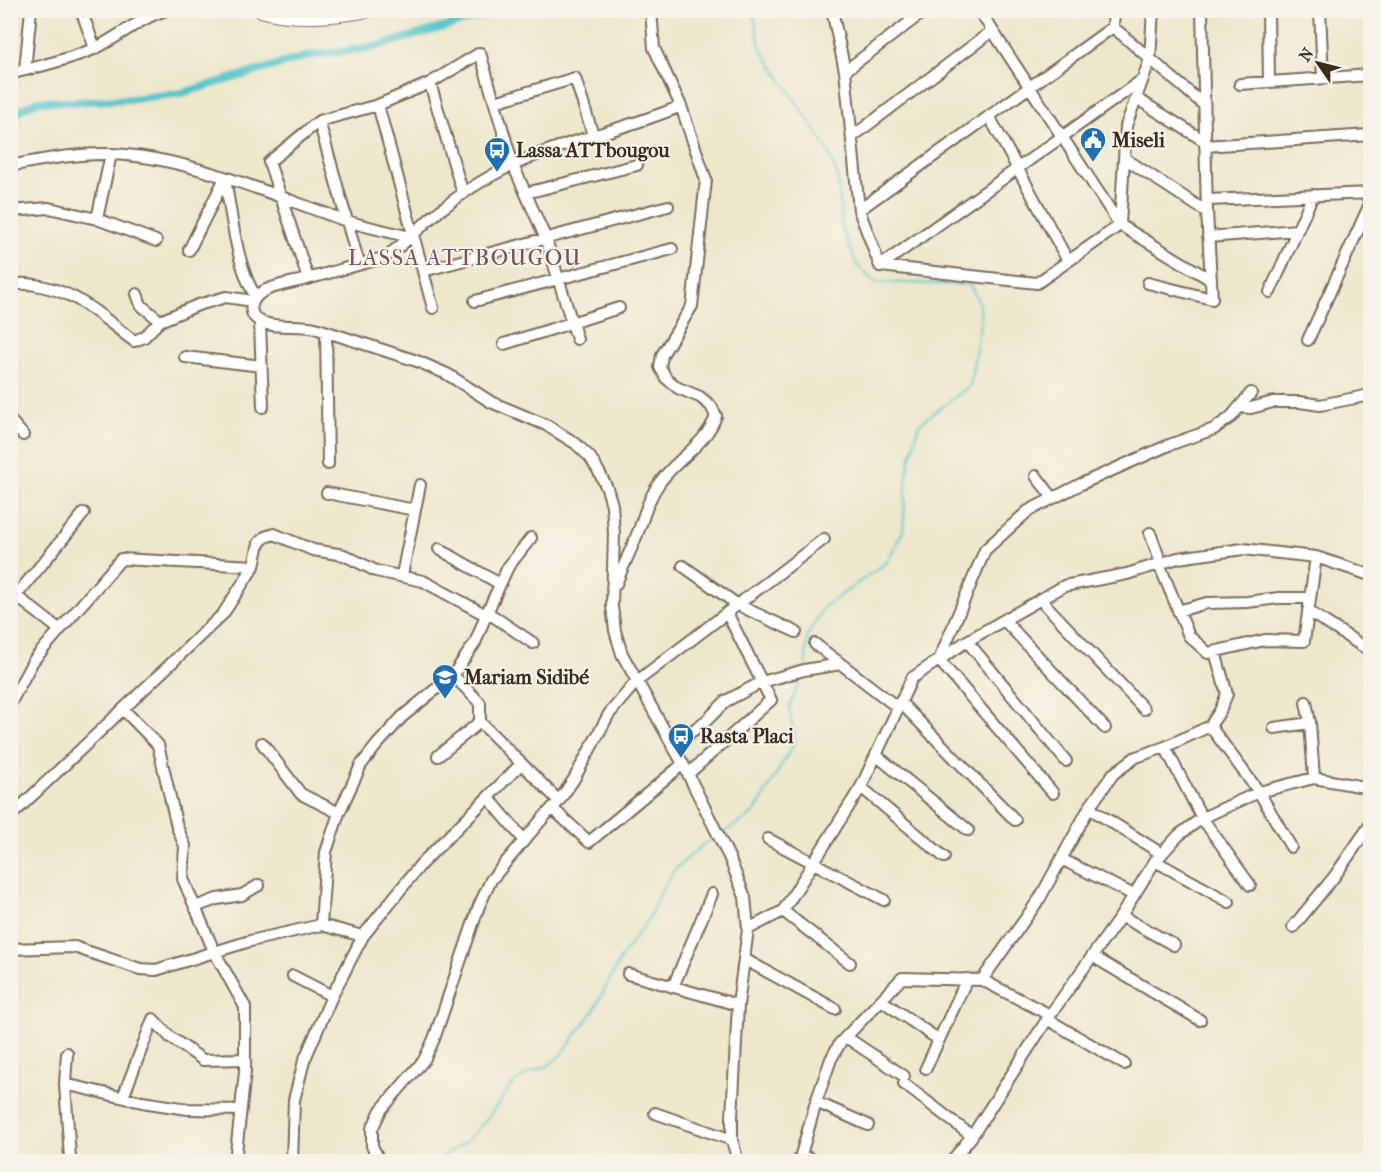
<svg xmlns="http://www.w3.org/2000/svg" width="1381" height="1172" font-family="'IM FELL French Canon',serif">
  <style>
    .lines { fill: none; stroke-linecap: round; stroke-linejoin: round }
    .stream { stroke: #57c5cb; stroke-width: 2 }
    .canal { stroke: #57c5cb; stroke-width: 8 }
    .minor-casing { stroke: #796c5b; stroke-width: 14 }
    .major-casing { stroke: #796c5b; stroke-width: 16 }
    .minor { stroke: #fff; stroke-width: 10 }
    .major { stroke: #fff; stroke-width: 14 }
    .labels { text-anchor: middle; stroke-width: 4.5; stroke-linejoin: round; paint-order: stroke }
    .poi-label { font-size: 20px; font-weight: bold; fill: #3b2a1e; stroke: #f7f3e8; text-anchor: start }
    .quarter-label { font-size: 22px; letter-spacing: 1.5px; fill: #75545d; stroke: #f7f3e8 }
  </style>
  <rect width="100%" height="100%" fill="#f7f3e8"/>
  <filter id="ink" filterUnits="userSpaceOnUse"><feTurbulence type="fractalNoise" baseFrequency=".0167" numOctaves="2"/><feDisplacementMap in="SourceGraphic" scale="12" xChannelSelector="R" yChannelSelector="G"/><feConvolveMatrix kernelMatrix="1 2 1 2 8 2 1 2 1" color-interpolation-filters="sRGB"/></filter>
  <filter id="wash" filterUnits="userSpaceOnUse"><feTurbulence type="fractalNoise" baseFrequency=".008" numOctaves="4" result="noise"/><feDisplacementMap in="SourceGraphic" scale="24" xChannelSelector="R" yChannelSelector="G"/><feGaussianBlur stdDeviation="1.35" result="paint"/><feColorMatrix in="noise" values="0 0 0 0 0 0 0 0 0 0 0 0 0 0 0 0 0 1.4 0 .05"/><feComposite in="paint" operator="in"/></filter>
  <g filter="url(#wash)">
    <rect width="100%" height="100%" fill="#ede7cc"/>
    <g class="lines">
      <path class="stream" d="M753,10L760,47L828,150L838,178L842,229L857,265L874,282L970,285L978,301L981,317L970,386L919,424L907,473L903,531L887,562L823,608L807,636L806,665
        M722,833L749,817L758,807L795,741L789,708L802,676
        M434,1162L467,1141L486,1120L512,1085L527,1074L548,1066L561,1055L593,1012L622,956L649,918L658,897L674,870L705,843L714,838"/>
      <path class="canal" d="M10,120L20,110L38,101L73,102L131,99L182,93L308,56L375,47L503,10"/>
    </g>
  </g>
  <g filter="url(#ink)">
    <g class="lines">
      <g class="minor-casing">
        <path id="minor" d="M81,10L95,48
          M651,10L654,48L681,106C627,129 567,140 513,165C484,178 456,197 432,217C416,231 402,247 383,258C358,265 332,272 307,279C292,283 275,285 262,292C251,299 246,314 260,321C273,329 299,324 315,328L417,361L447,374L491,402L546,425L575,443L590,457L599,472L607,488L612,505L614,533L612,606L615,631L622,654L683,764L729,857L745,897L748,929L738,1005L732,1117V1140L738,1162
          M832,10L845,71L859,210L880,266
          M1153,10L1150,59L1126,126L1120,225L1211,280
          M1268,10L1269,82
          M1320,10L1323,78
          M1113,27L1204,105
          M1113,27L1114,10
          M25,70L31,10
          M845,71L926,10
          M10,74C39,66 69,60 96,48C120,36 140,18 166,10
          M430,83L463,194
          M1240,84L1370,75
          M1136,98L1206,142
          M495,102L575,78L593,135
          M378,105L433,308
          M989,116L1068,261
          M319,121L359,264
          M852,137L992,31
          M1205,146L1370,135
          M1124,158L1207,212
          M10,166C43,159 77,153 110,154C186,156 272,195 344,220C365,227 388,231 410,237
          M526,193L637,165
          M1207,200L1370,193
          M859,210L1113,27
          M10,211L49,208L97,219L156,241
          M97,219L111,154
          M1208,237L1297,230
          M189,250L225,178C231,213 237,268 256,297
          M880,266L1037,283L1120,225L979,10
          M880,266L1142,80
          M423,271L668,206
          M308,278L269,162L319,121L378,105L430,83L480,53L513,165L546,239L577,339
          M1148,283L1212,299L1207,212L1202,10
          M10,286C25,279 59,290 73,297C94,308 115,327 134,341L144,337L160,321
          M1270,292L1313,195
          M137,294L141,305L160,321L198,305L226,297L253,301
          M475,301L672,249
          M260,322L263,407
          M326,332L328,464
          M1308,340L1370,204
          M504,344L619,308
          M185,357L262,366
          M1239,407L1251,408L1273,402H1300L1320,405L1370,395
          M10,420L23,435
          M1036,476L1053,498
          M327,493L415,510
          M1150,533L1161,563
          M439,549L500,584
          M1159,564L1189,636L1208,653L1265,640L1304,641L1316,557
          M683,566L738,605L796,632
          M402,575L420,485
          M612,588L616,584C624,564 634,544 641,524C646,509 650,496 660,482C678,457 705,446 716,416L711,406L700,397L678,388L666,378L660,367L662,355L692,306L706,180L681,106
          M11,592L60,630
          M1040,599L1144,709
          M10,603L84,513
          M1178,611L1207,603L1247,602L1279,598H1310
          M1308,611L1370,651
          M487,612L533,643
          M1004,620L1105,728
          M967,641L1066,761
          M815,644L897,707
          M453,675L480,703V722L559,801
          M900,702L1015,820
          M1306,702L1310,723L1314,778
          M10,704L33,661L121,559L254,566
          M123,709L158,745L177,827L185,846L183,879L214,951L245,1007V1072L235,1162
          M1210,726L1259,792L1291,847
          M1274,728L1310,723
          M262,743L301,794L339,813
          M672,746L706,721L726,701L762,682L804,670L841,664
          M1165,747L1202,818L1250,885
          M876,755L968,830
          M438,756L480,722
          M688,774L771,700L727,613
          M861,787L944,857
          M1053,793L939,660L985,550L1028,511L1081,484L1169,445L1214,429L1231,417L1251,393
          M488,797L524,840
          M552,808L589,842L683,764
          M1089,808L1162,854
          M15,812L223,614L254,566L259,543L265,537L274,534L313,550L344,555L376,571L423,581L486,615
          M768,839L884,900
          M1061,859L1134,895
          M1155,861L1229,902
          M195,907L217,899L242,895L259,885
          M783,911L850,963
          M1121,916L1174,945
          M321,925L326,852L339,813L361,765L376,746L402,717L453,675L475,643L486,615L508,567L531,538
          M1293,927L1334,877L1370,825
          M748,929L783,911L861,787L912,678L967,641L1064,586L1127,574L1178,558L1243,549L1316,557L1370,575
          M10,949L74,947L140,969L156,970L250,941L321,925L363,936
          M1092,956L1200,1020
          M744,959L835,1009
          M628,974L738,1005
          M293,976L332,996
          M982,980L1040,898L1089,808L1113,774L1136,757L1165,747L1210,726L1220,711L1227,694L1215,652
          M673,987L712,894
          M881,1000L939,1040
          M1047,1019L1124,1064
          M846,1037L904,1076
          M67,1053L65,1084L70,1158L72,1162
          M926,1068L967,979
          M65,1084L142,1102L188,1109L241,1110
          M904,1084L972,1136
          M123,1097L153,1019L170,1037L203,1060L245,1059
          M816,1102L868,1125
          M655,1113L732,1140
          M801,1155L818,1162
          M292,1162L294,1100L304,1061L332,996L363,936L421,864L521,764
          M380,1162L372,1146V1129L381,1110L424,1060L434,1039L479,906L491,880L543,818L559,801L574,779L609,714L636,682L824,539
          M799,1162L816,1102L831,1059L840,1043L902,978L982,980L1050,1015
          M951,1162L972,1136L1050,1015L1121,916L1155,861L1179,835L1202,818L1259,792L1314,778L1370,788"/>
      </g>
      <g class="major-casing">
        <path id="major" d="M261,10C297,20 332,16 369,10"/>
      </g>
      <use href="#minor" class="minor"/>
      <use href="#major" class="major"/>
    </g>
  </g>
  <defs>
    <g id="civic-pin" transform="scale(1.35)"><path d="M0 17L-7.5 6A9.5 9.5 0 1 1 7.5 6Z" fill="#1f6fb2" stroke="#f7f3e8"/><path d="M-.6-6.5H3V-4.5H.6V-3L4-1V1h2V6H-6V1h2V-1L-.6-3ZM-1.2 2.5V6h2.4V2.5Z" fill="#fff"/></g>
    <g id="bus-pin" transform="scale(1.35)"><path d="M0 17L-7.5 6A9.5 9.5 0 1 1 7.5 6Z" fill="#1f6fb2" stroke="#f7f3e8"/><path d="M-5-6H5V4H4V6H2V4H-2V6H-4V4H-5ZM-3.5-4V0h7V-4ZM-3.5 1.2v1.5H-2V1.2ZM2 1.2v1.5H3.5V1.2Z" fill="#fff"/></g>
    <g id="school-pin" transform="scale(1.35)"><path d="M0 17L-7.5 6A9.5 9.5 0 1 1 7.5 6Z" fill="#1f6fb2" stroke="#f7f3e8"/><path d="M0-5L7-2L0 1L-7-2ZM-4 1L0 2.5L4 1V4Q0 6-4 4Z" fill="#fff"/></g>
  </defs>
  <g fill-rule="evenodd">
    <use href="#civic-pin" x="1093" y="140"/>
    <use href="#bus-pin" x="497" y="150"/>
    <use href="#school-pin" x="445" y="677"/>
    <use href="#bus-pin" x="681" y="736"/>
  </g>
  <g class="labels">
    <g class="poi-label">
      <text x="1112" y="147">Miseli</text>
      <text x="516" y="157">Lassa ATTbougou</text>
      <text x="464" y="684">Mariam Sidibé</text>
      <text x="700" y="743">Rasta Placi</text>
    </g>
    <g class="quarter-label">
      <text x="465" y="265">LASSA ATTBOUGOU</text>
    </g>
  </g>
  <rect width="1381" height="1172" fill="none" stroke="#f7f3e8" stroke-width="36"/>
  <g transform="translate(1318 63) rotate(305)" stroke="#f7f3e8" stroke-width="4.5" paint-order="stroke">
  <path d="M0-4.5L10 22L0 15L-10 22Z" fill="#3b2a1e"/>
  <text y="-9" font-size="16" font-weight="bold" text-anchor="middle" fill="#3b2a1e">N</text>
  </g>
</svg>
